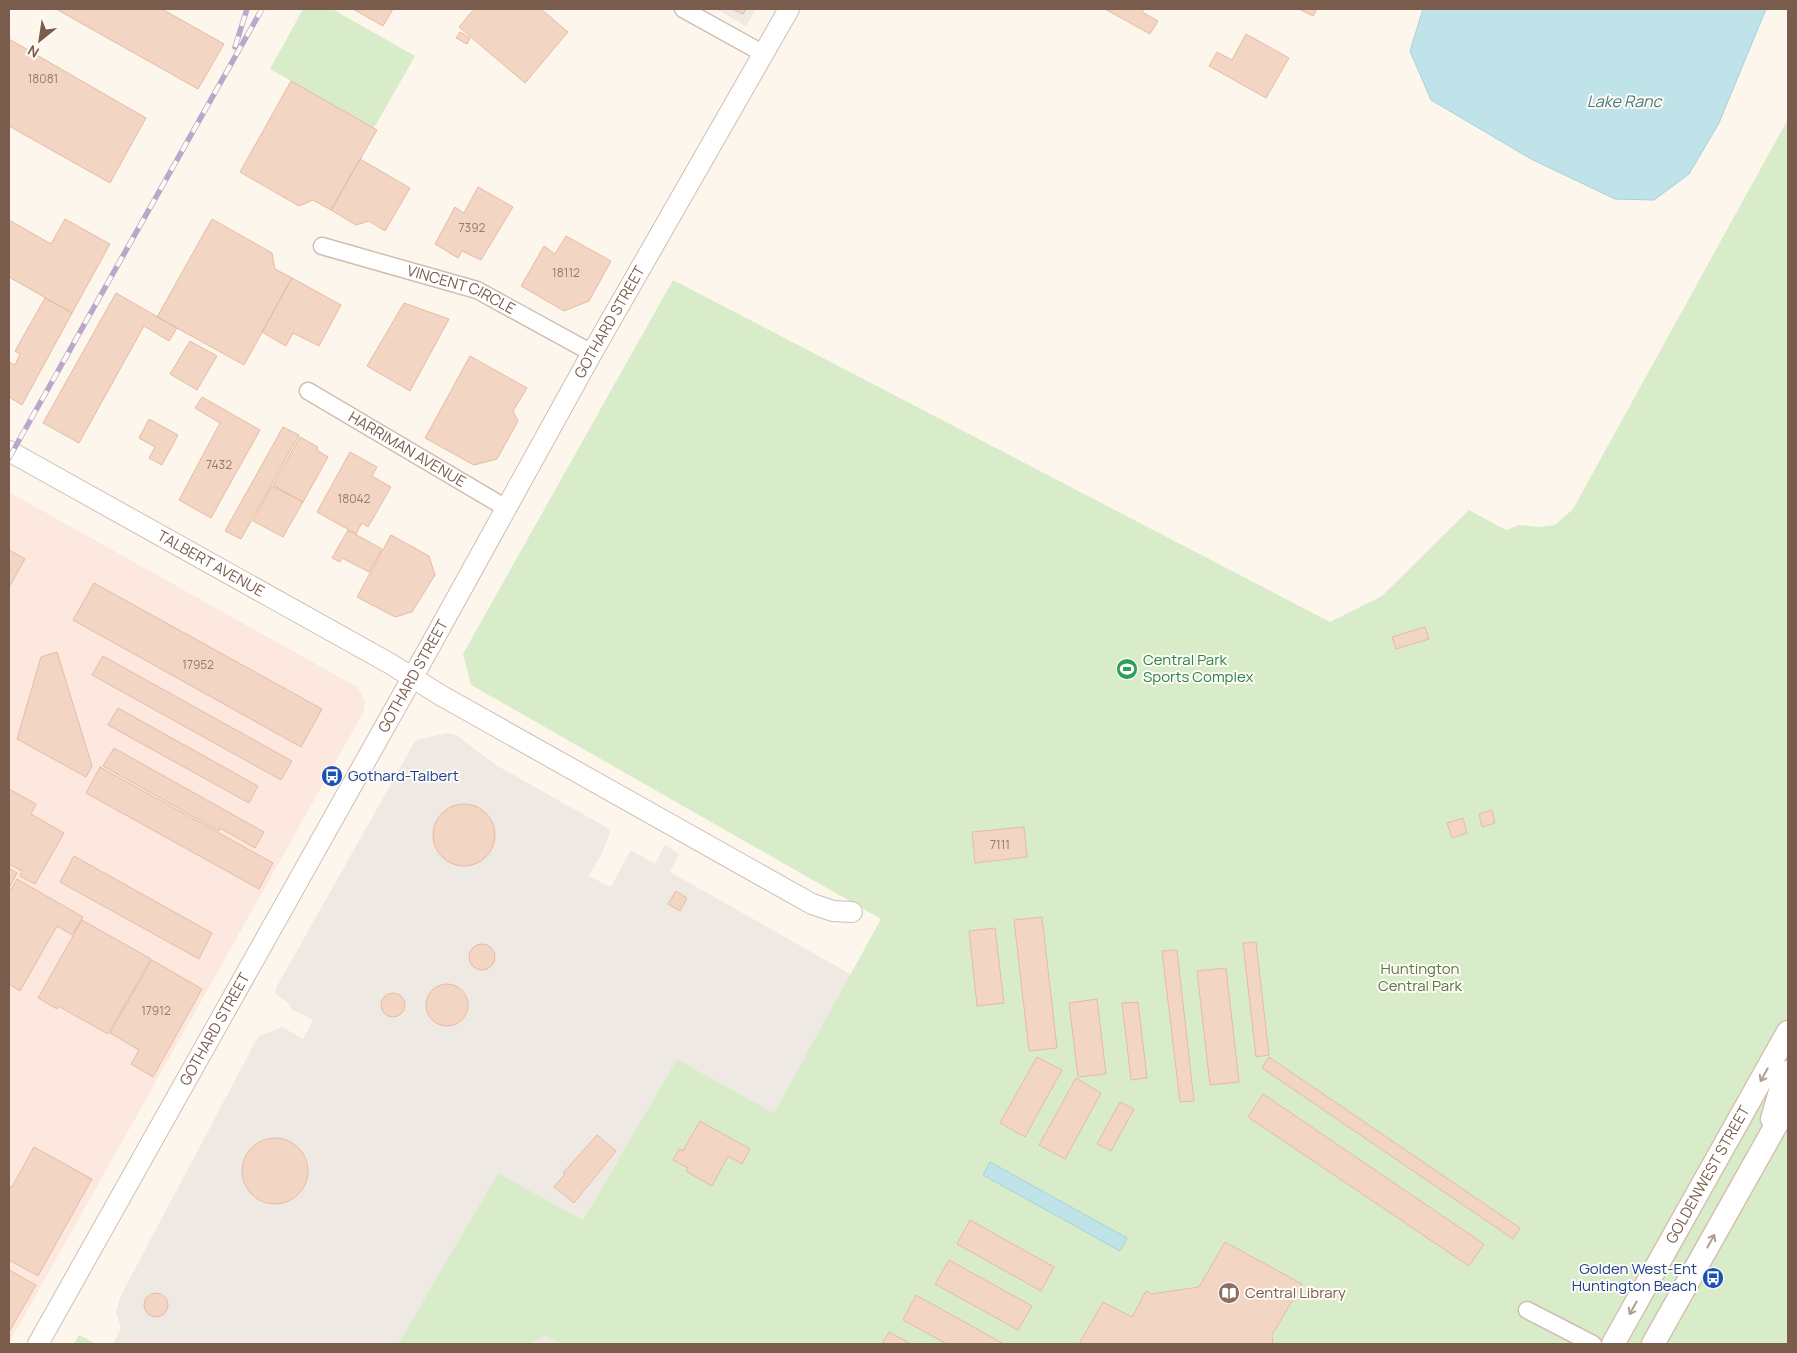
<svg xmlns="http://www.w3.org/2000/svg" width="1797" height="1353" font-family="Manrope,sans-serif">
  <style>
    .commercial { fill: #fde8e0 }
    .industrial { fill: #efe9e4 }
    .green { fill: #d8ecc9 }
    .water { fill: #bfe3e8; stroke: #a5d3da }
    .building { fill: #f3d5c3; stroke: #e6bba3 }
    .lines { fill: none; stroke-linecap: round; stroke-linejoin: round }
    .minor-casing { stroke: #d1beb0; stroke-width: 19 }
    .tertiary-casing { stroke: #d1beb0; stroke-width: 22 }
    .secondary-casing { stroke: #d6c0b0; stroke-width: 25 }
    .minor { stroke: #fff; stroke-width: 16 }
    .tertiary { stroke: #fff; stroke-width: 20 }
    .secondary { stroke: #fff; stroke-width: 22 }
    .rail-casing { stroke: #b9a8c9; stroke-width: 5.5 }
    .rail { stroke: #fffaf3; stroke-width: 4; stroke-dasharray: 11; stroke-linecap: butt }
    .oneway { stroke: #af9d94 }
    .labels { text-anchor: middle; stroke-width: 4; stroke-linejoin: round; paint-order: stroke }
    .number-label { font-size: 12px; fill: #987a6a }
    .street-label { font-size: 15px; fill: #7a5c4d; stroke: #fffaf3 }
    .leisure-label { font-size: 15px; fill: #27864d; stroke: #fffaf3; text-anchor: start }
    .transit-label { font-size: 15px; fill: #164399; stroke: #fffaf3; text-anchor: start }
    .park-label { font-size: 15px; fill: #537a41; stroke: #fffaf3 }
    .education-label { font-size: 15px; fill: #785e54; stroke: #fffaf3; text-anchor: start }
    .water-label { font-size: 16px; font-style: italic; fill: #437c86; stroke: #fffaf3 }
  </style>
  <rect width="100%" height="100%" fill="#fdf6ec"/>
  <path class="commercial" d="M9,492L357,687L362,695L365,704L363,713L9,1343Z"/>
  <path class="industrial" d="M716,9H756L746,26Z
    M448,733L456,735L496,765L611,830L603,851L589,876L611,887L631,850L655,864L665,845L679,854L670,872L852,975L774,1113L677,1059L583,1220L498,1173L398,1344H113L121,1328L116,1312L120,1297L258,1037L282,1027L303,1039L313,1020L293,1010L286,1001L275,994L276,988L414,743L419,739Z
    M545,1336L561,1344H528Z"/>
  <path class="green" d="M303,9H332L415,56L374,128L270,69Z
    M1788,119V1344H561L545,1336L528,1344H398L498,1173L583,1220L677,1059L774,1113L881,919L471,685L463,654L673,280L1330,622L1382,596L1469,510L1506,530L1519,525L1538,527L1555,525L1573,509Z
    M79,1335L96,1344H74Z"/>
  <path class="water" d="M1423,9H1766L1719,123L1689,174L1654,200L1615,199L1531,159L1431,100L1410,51Z
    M990,1162L1127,1238L1120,1251L983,1175Z"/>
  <path class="building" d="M56,9H162L224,44L198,89Z
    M353,9H393L383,26Z
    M474,9H541L568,32L525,83L459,27Z
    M732,9H746L743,14Z
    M1105,9H1144L1142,12L1158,21L1150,34Z
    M1299,9H1317L1313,16Z
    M460,32L470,38L467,44L456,38Z
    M1246,34L1289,58L1266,98L1209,66L1217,52L1232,60Z
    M9,39L146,118L110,183L9,126Z
    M291,81L377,130L331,210L313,200L299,206L240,172Z
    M360,159L410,188L385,231L369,221L356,225L331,210Z
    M478,187L513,207L481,260L462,251L458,258L435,244L455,207L464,213Z
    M65,219L110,244L72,313L9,277V220L51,244Z
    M212,219L272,253L275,269L292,278L244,365L157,317Z
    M566,236L611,261L589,301L564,311L521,286L544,246L555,254Z
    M292,278L341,305L319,346L293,333L286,346L262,332Z
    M116,293L177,328L169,341L144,326L79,443L43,423Z
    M45,298L72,313L22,405L9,397V362L15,365L20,354L15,351Z
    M404,303L449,319L410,391L367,366Z
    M190,341L217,356L197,390L170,374Z
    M470,356L527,388L513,411L518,421L497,459L474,465L425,438Z
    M202,397L260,430L211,518L179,500L220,423L195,408Z
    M149,419L178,435L162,465L149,458L155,447L139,438Z
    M283,427L299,435L241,539L225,531Z
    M300,437L318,447L317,450L328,457L303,502L273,485Z
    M350,452L377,467L372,476L391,487L368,527L362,523L356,534L317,512Z
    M272,486L303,502L283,537L253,521Z
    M348,530L382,549L369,572L342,558L340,562L332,558Z
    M391,535L429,556L435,575L412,612L395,617L357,597Z
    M9,550L25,559L9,587Z
    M94,583L322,709L301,747L73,620Z
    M1425,627L1429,639L1396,649L1392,637Z
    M57,652L92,766L86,777L17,739L41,657Z
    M103,656L292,761L281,780L92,675Z
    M118,708L258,786L249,803L108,725Z
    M114,748L264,832L255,848L220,828L219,831L103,766Z
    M100,767L273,863L259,889L86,793Z
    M9,789L36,804L31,814L64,833L35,884L20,876L22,871L9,864Z
    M433 835a31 31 0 1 1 62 0a31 31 0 1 1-62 0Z
    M1492,810L1495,823L1482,827L1479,814Z
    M1463,818L1467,833L1452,838L1447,823Z
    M1024,827L1027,857L975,863L972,832Z
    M74,856L212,933L199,959L60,882Z
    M9,868L17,873L9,888Z
    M17,879L83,917L72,935L57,926L20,991L9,984V893Z
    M676,891L687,898L680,911L668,904Z
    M1042,917L1057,1048L1029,1051L1014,920Z
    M82,920L151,959L108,1034L58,1006L57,1009L38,998Z
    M995,928L1004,1003L977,1006L969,931Z
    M1256,942L1269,1055L1256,1057L1243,943Z
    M469 957a13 13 0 1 1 26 0a13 13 0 1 1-26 0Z
    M1177,950L1194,1101L1180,1102L1162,951Z
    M152,960L202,989L153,1077L131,1064L139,1050L110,1033Z
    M1226,968L1239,1082L1210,1085L1197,971Z
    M426 1005a21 21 0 1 1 42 0a21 21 0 1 1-42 0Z
    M381 1005a12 12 0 1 1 24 0a12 12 0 1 1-24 0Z
    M1097,999L1106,1074L1078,1077L1069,1003Z
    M1138,1002L1147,1078L1131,1080L1122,1003Z
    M1037,1057L1062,1070L1025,1137L1000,1123Z
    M1269,1057L1520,1228L1513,1239L1262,1068Z
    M1076,1078L1101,1093L1065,1159L1039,1145Z
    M1263,1094L1484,1244L1469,1266L1248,1117Z
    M1120,1102L1134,1109L1111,1151L1097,1144Z
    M700,1121L750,1149L742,1164L728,1156L712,1186L686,1171L688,1168L673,1160L679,1149L683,1151Z
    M597,1135L616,1151L574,1203L554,1187L565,1174L563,1173Z
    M242 1171a33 33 0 1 1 66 0a33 33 0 1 1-66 0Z
    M34,1147L92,1179L38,1276L9,1260V1186L12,1187Z
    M970,1220L1054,1267L1041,1291L957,1244Z
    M1225,1242L1302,1284L1272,1335L1273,1344H1079L1103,1302L1132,1317L1146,1291L1152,1294L1199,1287Z
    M949,1260L1032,1306L1018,1330L935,1284Z
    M9,1270L36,1285L9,1332Z
    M144 1305a12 12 0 1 1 24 0a12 12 0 1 1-24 0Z
    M916,1295L1004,1344H947L903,1320Z
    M889,1332L911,1344H882Z"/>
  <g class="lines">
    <g class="minor-casing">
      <g id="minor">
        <path d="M683,9L764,54"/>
        <path id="s1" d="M322,246L477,290L592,353"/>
        <path id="s2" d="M308,391L506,508"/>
        <path d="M1527,1310L1593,1344"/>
      </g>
    </g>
    <g class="tertiary-casing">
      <g id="tertiary">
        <path id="s3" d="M9,451L389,663L442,696L812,904L833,911L852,912"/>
        <path id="s4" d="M38,1344L429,648L592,353L789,9"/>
      </g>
    </g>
    <g class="secondary-casing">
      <g id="secondary">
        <path d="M1772,1119L1781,1088L1788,1072"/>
        <path id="s5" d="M1613,1344L1788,1032"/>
        <path d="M1653,1344L1788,1104"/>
      </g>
    </g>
    <use href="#minor" class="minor"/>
    <use href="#tertiary" class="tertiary"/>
    <use href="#secondary" class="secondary"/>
    <g class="rail-casing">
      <path id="rail" d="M235,47L247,9
        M9,458L262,9"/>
    </g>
    <use href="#rail" class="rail"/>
  </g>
  <defs><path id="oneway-shaft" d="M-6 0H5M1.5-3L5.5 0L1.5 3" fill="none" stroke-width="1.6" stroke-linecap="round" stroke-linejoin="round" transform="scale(1.25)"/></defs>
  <g class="oneway">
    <use href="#oneway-shaft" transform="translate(1764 1075) rotate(119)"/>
    <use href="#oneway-shaft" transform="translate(1711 1241) rotate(-61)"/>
    <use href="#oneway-shaft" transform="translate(1633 1308) rotate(119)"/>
  </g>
  <defs>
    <g id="stadium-disc" transform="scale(1.125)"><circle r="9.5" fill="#2e9e5b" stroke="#fffaf3"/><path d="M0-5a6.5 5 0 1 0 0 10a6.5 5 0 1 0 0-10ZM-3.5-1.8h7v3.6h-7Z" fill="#fff"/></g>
    <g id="bus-disc" transform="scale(1.125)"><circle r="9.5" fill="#1a4fb4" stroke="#fffaf3"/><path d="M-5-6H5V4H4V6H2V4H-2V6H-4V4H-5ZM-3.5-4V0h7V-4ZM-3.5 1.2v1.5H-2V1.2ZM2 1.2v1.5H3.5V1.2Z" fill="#fff"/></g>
    <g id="library-disc" transform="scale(1.125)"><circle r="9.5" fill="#8d6e63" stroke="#fffaf3"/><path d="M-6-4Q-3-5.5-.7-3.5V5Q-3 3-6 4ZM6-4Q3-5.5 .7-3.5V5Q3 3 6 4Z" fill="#fff"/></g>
  </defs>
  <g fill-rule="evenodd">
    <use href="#stadium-disc" x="1127" y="669"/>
    <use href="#bus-disc" x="332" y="776"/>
    <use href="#bus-disc" x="1713" y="1278"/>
    <use href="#library-disc" x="1229" y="1293"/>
  </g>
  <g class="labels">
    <g class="number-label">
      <text x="43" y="83">18081</text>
      <text x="472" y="232">7392</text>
      <text x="566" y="277">18112</text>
      <text x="219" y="469">7432</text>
      <text x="354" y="503">18042</text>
      <text x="198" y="669">17952</text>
      <text x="1000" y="849">7111</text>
      <text x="156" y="1015">17912</text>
    </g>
    <g class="street-label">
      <text dy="5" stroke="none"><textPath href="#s1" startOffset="146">VINCENT CIRCLE</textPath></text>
      <text dy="5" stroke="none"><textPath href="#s4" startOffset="1171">GOTHARD STREET</textPath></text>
      <text dy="5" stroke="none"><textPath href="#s2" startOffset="115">HARRIMAN AVENUE</textPath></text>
      <text dy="5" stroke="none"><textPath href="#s3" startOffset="231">TALBERT AVENUE</textPath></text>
      <text dy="5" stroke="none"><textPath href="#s4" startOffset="766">GOTHARD STREET</textPath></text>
      <text dy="5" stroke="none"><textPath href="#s4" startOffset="361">GOTHARD STREET</textPath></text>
      <text dy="5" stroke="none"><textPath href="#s5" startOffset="194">GOLDENWEST STREET</textPath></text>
    </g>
    <g class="leisure-label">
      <text x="1143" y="665">Central Park<tspan x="1143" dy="17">Sports Complex</tspan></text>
    </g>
    <g class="transit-label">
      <text x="348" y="781">Gothard-Talbert</text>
      <text x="1697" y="1274" text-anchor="end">Golden West-Ent<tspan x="1697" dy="17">Huntington Beach</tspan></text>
    </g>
    <g class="park-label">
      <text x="1420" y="974">Huntington<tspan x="1420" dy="17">Central Park</tspan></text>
    </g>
    <g class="education-label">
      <text x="1245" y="1298">Central Library</text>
    </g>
    <g class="water-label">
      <text x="1624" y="107">Lake Ranc</text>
    </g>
  </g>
  <rect width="1797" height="1353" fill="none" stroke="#7a5c4d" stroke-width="20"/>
  <g transform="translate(40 40) rotate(210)" stroke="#fffaf3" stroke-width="4" paint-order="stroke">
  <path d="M0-4L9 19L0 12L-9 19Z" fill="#7a5c4d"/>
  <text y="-8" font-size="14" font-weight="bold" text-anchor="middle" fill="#7a5c4d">N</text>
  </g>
</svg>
